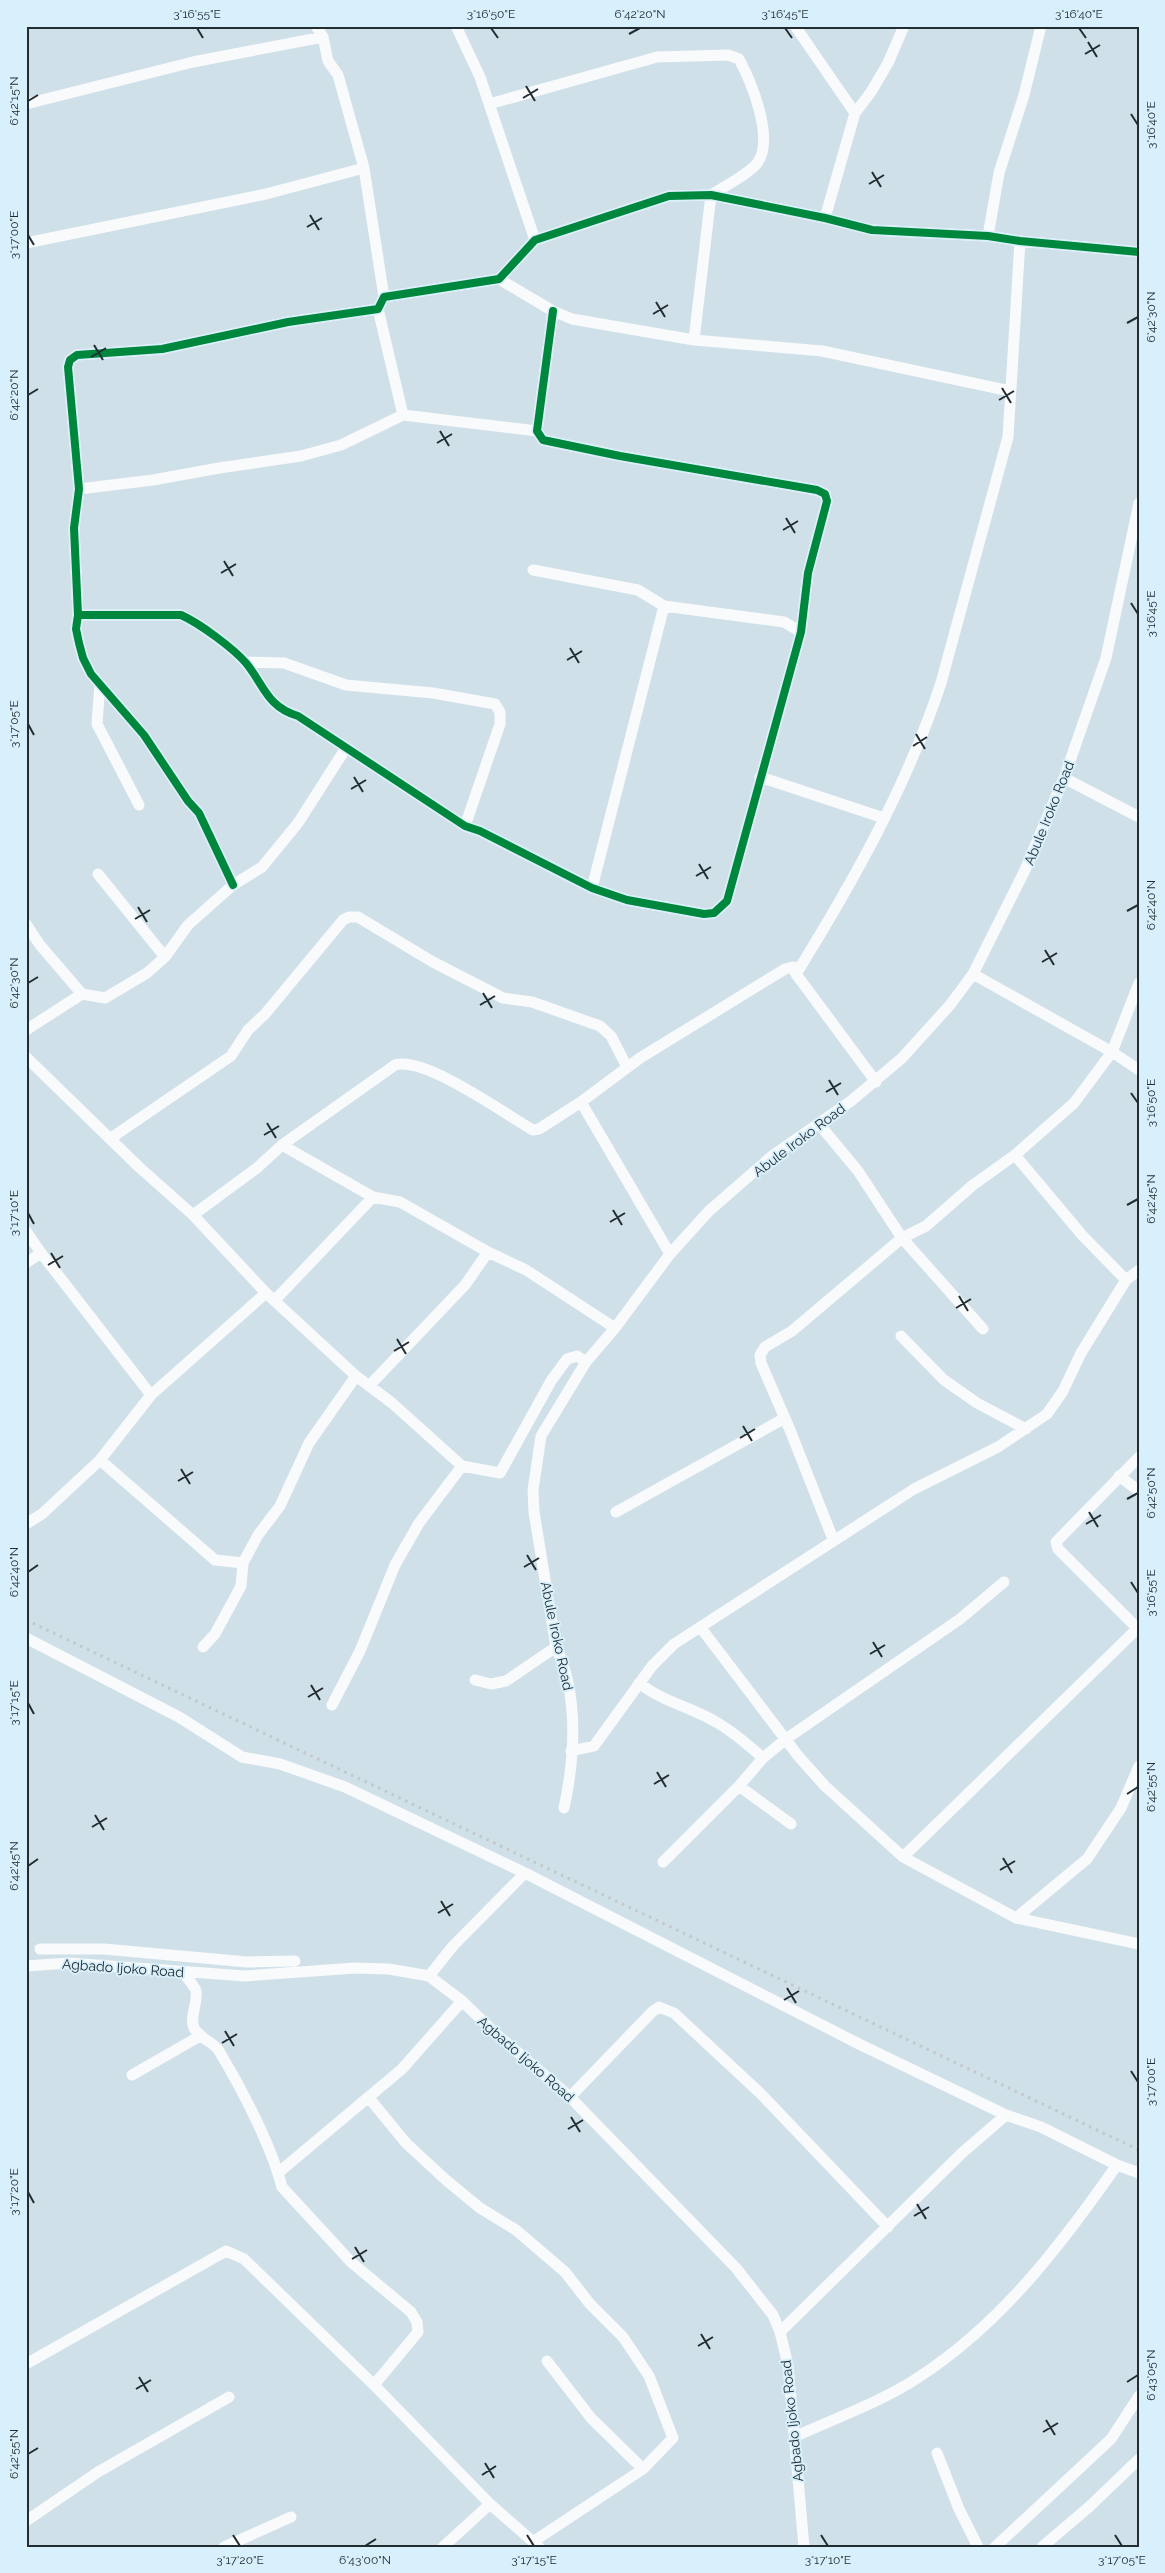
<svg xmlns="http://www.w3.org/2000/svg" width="1165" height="2573" font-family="Raleway,sans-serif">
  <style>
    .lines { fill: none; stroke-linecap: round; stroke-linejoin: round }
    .minor { stroke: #f8fafc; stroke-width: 11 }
    .rail { stroke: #c3c8ca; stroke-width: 3; stroke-dasharray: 2.5 5; stroke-linecap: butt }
    .cycleway-casing { stroke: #d8f0fb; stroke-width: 11 }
    .cycleway { stroke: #00873e; stroke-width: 8 }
    .ticks { fill: none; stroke: #222d32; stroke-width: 2 }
    .labels { text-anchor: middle; stroke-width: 4; stroke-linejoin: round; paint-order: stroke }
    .street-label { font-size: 14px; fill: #222d32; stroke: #d8f0fb }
    .neatline { fill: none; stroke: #222d32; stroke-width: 2 }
    .ticks-label { font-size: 12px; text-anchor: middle; fill: #222d32 }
  </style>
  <rect width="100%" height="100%" fill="#d0e0e8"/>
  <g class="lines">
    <path class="minor" d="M316,26L323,37L328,61L338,75L364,168L384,297
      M456,26L480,77L535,240
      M795,26L855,113
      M26,104L193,62L323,37
      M489,104L657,57L728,55L739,59C752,83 774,138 758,162C751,173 723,187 711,195L694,340
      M825,218L855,113L871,92L888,63L904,26
      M988,236L999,173L1024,95L1041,26
      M26,243L266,194L364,168
      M499,279L553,311L572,319L694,340L822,351L1010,391
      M378,309L403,415
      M79,489L153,480L219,468L301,456L341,445L403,415L537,431
      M533,570L638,590L664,606L784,622L801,632
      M78,615H181C199,623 233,648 246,663C264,685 267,707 298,716L465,826L480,831L592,888L627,900L704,914L714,913L727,901L801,632L808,573L827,501L825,494L817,490L620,456L543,440L537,431L553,311
      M245,662L284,663L346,685L433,693L495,704L500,712V724L465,826
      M100,684L97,724L139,805
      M760,777L884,818
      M1064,778L1139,817
      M98,874L165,957
      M233,885L199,813L188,801L144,735L91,674L83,658L79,643L76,629L78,615L74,528L79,489L68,367L70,360L77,355L162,349L288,322L378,309L384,297L499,279L535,240L669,196L711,195L825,218L872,230L988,236L1020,241L1139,252
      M592,888L664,606
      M26,924L40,945L82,994
      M796,974L876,1082
      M973,974L1112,1052L1139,1070
      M26,1030L82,994L105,998L147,973L165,957L188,925L233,885L262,867L298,823L346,748
      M26,1057L139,1167L193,1215L266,1293L356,1376L392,1403L462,1466L500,1473L551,1381L567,1359L577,1356L586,1362
      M581,1102L670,1254
      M819,1124L858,1171L902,1238L983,1329
      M111,1138L231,1056L248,1030L265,1014L343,920L349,917H358L433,962L503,998L532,1002L600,1026L611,1036L627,1067
      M282,1145L373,1197L400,1202L488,1252L526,1270L615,1328
      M1015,1155L1082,1235L1126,1280
      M193,1215L257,1168L282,1145L395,1065C425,1056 505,1114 533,1130L539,1129L581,1102L640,1058L785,969L793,967L796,974C853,882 907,786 941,683L1008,437L1020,241
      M26,1231L41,1253L151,1395
      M26,1263L41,1253
      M275,1300L373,1197
      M901,1336L944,1380L977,1403L1026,1429
      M369,1386L465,1285L488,1252
      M100,1460L215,1560L243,1563
      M1119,1476L1139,1491
      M616,1512L785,1418
      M26,1524L42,1514L100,1460L151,1395L266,1293
      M833,1539L790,1430L761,1363L760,1355L765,1347L792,1331L902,1238L926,1226L973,1185L1015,1155L1074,1103L1112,1052L1139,983
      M701,1628L799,1757L825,1786L903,1857L1016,1918L1139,1944
      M1137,1628L1058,1549L1056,1542L1139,1457
      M26,1638L179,1717L242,1757L280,1764L345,1787L525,1873L859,2044L1006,2115L1041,2127L1117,2165L1139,2173
      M203,1647L215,1634L241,1586L243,1563L258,1535L280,1506L309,1443L356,1376
      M475,1680L491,1684L506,1681L556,1647
      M639,1683C663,1702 691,1707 716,1722C734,1732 748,1745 763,1758
      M332,1705L360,1651L395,1565L419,1523L462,1466
      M571,1751L594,1746L652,1666L674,1644L914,1489L998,1447L1047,1414L1063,1391L1081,1353L1126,1280L1139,1270
      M739,1786L791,1824
      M564,1808C575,1757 579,1695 556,1647L534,1512L533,1490L541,1436L586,1362L615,1328L670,1254L709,1211L772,1156L851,1101L902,1058L950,1005L973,974L1025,870L1064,778L1106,658L1139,503
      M903,1857L1139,1627
      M663,1862L739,1786L763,1758L786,1739L960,1619L1004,1582
      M1016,1918L1087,1859L1121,1808L1139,1766
      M40,1949H104L247,1962L295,1961
      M26,1966L69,1963L245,1976L355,1968L389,1969L429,1976L462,2001L494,2032L570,2097L736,2268L773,2315L780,2332L788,2365L804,2547
      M183,1972C187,1978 194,1985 196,1991C198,2004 189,2017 194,2028C200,2039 214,2042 219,2051C242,2089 271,2145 282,2187L351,2262L411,2312L417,2322L418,2332L374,2385
      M429,1976L453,1946L525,1873
      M132,2075L200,2036
      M570,2097L652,2012L659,2007L674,2013L761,2094L888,2227
      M369,2098L406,2143L446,2180L480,2208L516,2230L565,2272L590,2304L623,2337L649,2376L673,2438L643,2469L534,2541
      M278,2173L402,2069L462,2001
      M780,2332L962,2153L1006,2115
      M547,2361L591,2418L643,2469
      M26,2364L226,2251L244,2259L374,2385L490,2504L539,2547
      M796,2436C834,2419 885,2400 919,2377C1002,2323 1061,2245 1117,2165
      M937,2453L959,2509L978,2547
      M26,2521L98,2472L229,2397
      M224,2547L291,2517
      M443,2547L490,2504
      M995,2547L1111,2439L1139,2396
      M1042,2547L1089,2507L1139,2459"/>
    <path class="rail" d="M26,1620L1139,2150"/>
    <g class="cycleway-casing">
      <path id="cycleway" d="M78,615H181C199,623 233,648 246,663C264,685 267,707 298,716L465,826L480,831L592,888L627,900L704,914L714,913L727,901L801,632L808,573L827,501L825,494L817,490L620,456L543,440L537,431L553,311
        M233,885L199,813L188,801L144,735L91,674L83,658L79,643L76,629L78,615L74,528L79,489L68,367L70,360L77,355L162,349L288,322L378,309L384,297L499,279L535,240L669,196L711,195L825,218L872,230L988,236L1020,241L1139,252"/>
    </g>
    <use href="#cycleway" class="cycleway"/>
  </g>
  <path class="ticks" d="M197,28L203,38M491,28L498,38M785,28L792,38M1079,28L1086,38M629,34L640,28M1088,42L1097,57M1085,54L1100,45M526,86L535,101M523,98L538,89M28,101L38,95M1131,114L1138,125M872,172L881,187M869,184L884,175M310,215L319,230M307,227L322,218M28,235L34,245M656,302L665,317M653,314L668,305M1127,323L1138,317M94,345L103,360M91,357L106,348M1002,388L1011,403M28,395L38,389M999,400L1014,391M440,431L449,446M437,443L452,434M786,518L795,533M783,530L798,521M224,561L233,576M221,573L236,564M1131,603L1138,614M570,648L579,663M567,660L582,651M28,724L34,735M916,734L925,749M913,746L927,737M354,777L363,792M351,789L366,780M699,864L708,879M696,876L711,867M138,907L147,922M1127,911L1138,905M135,919L150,910M1045,950L1054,965M1042,962L1057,953M28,983L38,977M483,993L492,1008M480,1005L495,996M829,1080L838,1095M826,1092L841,1083M1131,1093L1138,1103M267,1123L276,1138M264,1135L279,1126M1127,1205L1138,1199M613,1210L622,1225M28,1213L34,1224M610,1222L625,1213M51,1253L60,1268M48,1265L63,1256M959,1296L968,1311M956,1308L971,1299M397,1339L406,1354M394,1351L409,1342M743,1426L752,1441M740,1438L755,1429M181,1469L190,1484M178,1481L193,1472M1127,1499L1138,1493M1089,1512L1098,1527M1086,1524L1101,1515M527,1555L536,1570M524,1567L539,1558M28,1572L38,1565M1131,1582L1138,1593M873,1642L882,1657M870,1654L885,1645M311,1685L320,1700M308,1697L323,1688M28,1703L34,1714M657,1772L666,1787M654,1784L669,1775M1127,1794L1138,1787M95,1815L104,1830M92,1827L107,1818M1003,1858L1012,1873M28,1866L38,1859M1000,1870L1015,1861M441,1901L450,1916M438,1913L453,1904M787,1988L796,2003M784,2000L799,1991M225,2031L234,2046M222,2043L237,2034M1131,2071L1138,2082M571,2117L580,2132M568,2129L583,2120M28,2192L34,2203M917,2204L926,2219M914,2216L929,2207M355,2247L364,2262M352,2259L367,2250M701,2334L710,2349M698,2346L713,2337M139,2377L148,2392M1127,2382L1138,2375M136,2389L151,2380M1046,2420L1055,2435M1043,2432L1058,2423M28,2454L38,2448M485,2463L494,2478M482,2475L496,2466M233,2535L240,2546M527,2535L534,2546M821,2535L828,2546M1115,2535L1122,2546M365,2546L376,2539"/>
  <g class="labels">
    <g class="street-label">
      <text transform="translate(1049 813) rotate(-68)" y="5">Abule Iroko Road</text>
      <text transform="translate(799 1140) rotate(-37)" y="5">Abule Iroko Road</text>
      <text transform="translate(557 1636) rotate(78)" y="5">Abule Iroko Road</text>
      <text transform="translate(123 1968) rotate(4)" y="5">Agbado Ijoko Road</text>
      <text transform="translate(526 2059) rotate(41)" y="5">Agbado Ijoko Road</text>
      <text transform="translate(792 2421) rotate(-96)" y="5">Agbado Ijoko Road</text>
    </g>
  </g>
  <rect width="1165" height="2573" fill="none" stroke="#d8f0fb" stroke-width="55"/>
  <rect x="28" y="28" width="1110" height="2518" class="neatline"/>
  <g class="ticks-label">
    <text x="197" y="18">3°16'55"E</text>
    <text x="491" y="18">3°16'50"E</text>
    <text x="640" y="18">6°42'20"N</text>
    <text x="785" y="18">3°16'45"E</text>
    <text x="1079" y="18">3°16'40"E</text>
    <text transform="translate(14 101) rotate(-90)" y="4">6°42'15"N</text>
    <text transform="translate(1151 125) rotate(-90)" y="4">3°16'40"E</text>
    <text transform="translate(14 235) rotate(-90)" y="4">3°17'00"E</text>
    <text transform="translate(1151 317) rotate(-90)" y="4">6°42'30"N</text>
    <text transform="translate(14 395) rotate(-90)" y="4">6°42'20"N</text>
    <text transform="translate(1151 614) rotate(-90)" y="4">3°16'45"E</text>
    <text transform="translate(14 724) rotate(-90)" y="4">3°17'05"E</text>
    <text transform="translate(1151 905) rotate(-90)" y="4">6°42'40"N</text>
    <text transform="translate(14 983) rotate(-90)" y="4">6°42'30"N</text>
    <text transform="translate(1151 1103) rotate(-90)" y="4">3°16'50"E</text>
    <text transform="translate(1151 1199) rotate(-90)" y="4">6°42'45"N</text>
    <text transform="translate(14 1213) rotate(-90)" y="4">3°17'10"E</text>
    <text transform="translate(1151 1493) rotate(-90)" y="4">6°42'50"N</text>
    <text transform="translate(14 1572) rotate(-90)" y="4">6°42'40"N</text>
    <text transform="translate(1151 1593) rotate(-90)" y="4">3°16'55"E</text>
    <text transform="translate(14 1703) rotate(-90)" y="4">3°17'15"E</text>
    <text transform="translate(1151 1787) rotate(-90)" y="4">6°42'55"N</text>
    <text transform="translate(14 1866) rotate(-90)" y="4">6°42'45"N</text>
    <text transform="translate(1151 2082) rotate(-90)" y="4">3°17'00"E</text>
    <text transform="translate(14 2192) rotate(-90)" y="4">3°17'20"E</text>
    <text transform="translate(1151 2375) rotate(-90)" y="4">6°43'05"N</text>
    <text transform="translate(14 2454) rotate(-90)" y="4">6°42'55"N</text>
    <text x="240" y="2564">3°17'20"E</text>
    <text x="365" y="2564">6°43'00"N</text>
    <text x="534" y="2564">3°17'15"E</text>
    <text x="828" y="2564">3°17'10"E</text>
    <text x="1122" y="2564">3°17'05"E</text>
  </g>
</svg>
